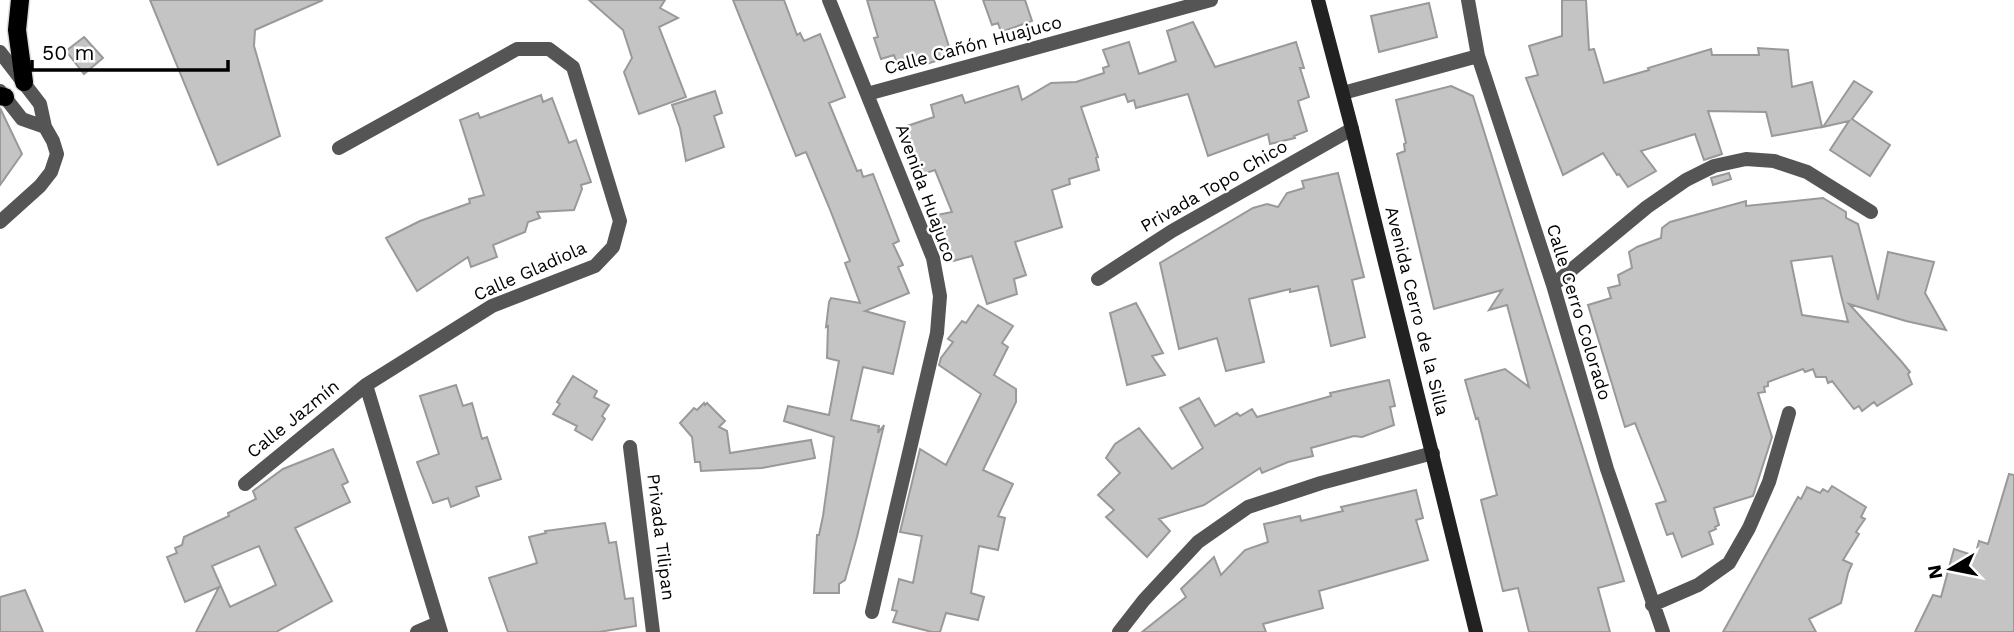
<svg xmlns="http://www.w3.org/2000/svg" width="2014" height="632" font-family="'Work Sans',sans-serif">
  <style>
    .building { fill: #c4c4c4; stroke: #999; stroke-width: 2; fill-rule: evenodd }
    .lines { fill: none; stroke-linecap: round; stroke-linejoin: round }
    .primary-casing { stroke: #dbdbdb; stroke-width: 21 }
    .minor { stroke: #555; stroke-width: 14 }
    .secondary { stroke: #222; stroke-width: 14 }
    .primary { stroke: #000; stroke-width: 18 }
    .labels { text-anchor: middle; stroke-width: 5; stroke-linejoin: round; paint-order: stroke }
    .street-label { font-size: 18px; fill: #000; stroke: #fff }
  </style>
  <rect width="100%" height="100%" fill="#fff"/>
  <path class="building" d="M150,0H323L255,30L254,46L280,136L218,165Z
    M589,0H665L660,8L678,18L659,27L686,97L639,114L624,72L632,58L623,30Z
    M733,0H784L797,35L800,33L804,41L820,34L845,97L829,103L857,171L861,170L863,177L873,174L899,241L893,244L903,265L898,267L909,293L865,311L905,322L893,374L863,367L851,420L879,426L878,433L884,425L857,537L845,580L839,584V593H814L817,535H819L823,516L834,437L784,421L788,406L829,415L839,361L827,358L828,326L826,327L829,302L831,298L860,303L845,263L850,261L829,207L806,152L796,156Z
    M867,0H934L952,56L900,72L894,55L881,59L874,38L878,37Z
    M983,0H1025L1032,21L1001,32L998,23L992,25Z
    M1562,0H1586L1589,50L1594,49L1604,83L1649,70L1648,68L1711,49L1712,55H1759L1758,48L1788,50L1792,87L1812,82L1822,127L1772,136L1766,112L1708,111L1722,154L1704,160L1695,134L1641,151L1656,171L1628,187L1619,174L1617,175L1603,153L1563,175L1526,78L1538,75L1529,46L1562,36Z
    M1429,3L1437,37L1379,52L1371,16Z
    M1193,22L1215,67L1296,42L1304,68H1300L1309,97L1298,101L1307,131L1294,136L1295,138L1270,144L1268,134L1208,156L1188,94L1136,108L1134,100L1128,102L1125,94L1081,107L1098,157L1096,158L1099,170L1069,179L1070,184L1052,190L1062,227L1015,242L1026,275L1014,279L1017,294L987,304L972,256L953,261L937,215L952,212L935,170L920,175L904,127L934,117L931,105L962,95L965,103L1018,86L1022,100L1051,83L1076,82L1104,73L1103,68L1109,66L1103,50L1129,42L1139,74L1176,61L1167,31Z
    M84,37L103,58L84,74L66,51Z
    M1854,81L1872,92L1852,119L1890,145L1870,176L1830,150L1849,121L1823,127Z
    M1451,86L1473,96L1624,581L1598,588L1610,632H1529L1518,588L1503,591L1481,500L1497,495L1478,418L1476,419L1465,380L1505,369L1529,387L1507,305L1489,310L1502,290L1434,309L1397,154L1405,151L1404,144L1406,143L1396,100Z
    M715,91L722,113L714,116L724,147L686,161L680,128L672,105Z
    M541,95L543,102L552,98L569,143L576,140L591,182L581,185L582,189L574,210L537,212L540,218L528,222L525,232L493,245L497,257L471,267L468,257L417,291L386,238L420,221L470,203L469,199L484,195L460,120L478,113L480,118Z
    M0,108L22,154L0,185Z
    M1338,173L1364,277L1352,280L1365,337L1331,346L1318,286L1290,292V289L1249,299L1264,362L1226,371L1217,338L1179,349L1160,263L1253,208L1267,204L1278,207L1287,193L1304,188L1302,181Z
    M1729,173L1731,179L1713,185L1711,178Z
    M1823,198L1846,212V218L1858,224L1878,300L1888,252L1934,262L1925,293L1946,330L1906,321L1849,304L1901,361L1910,372L1908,374L1912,384L1877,406L1874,402L1862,411L1859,406L1854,409L1832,381L1828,383L1826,377H1816L1813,369L1805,372L1803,369L1768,382V386L1764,387L1765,392L1758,393L1772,437L1753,496L1714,508L1719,525L1715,527L1716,529L1709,532L1713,544L1682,557L1673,533L1667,535L1656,504L1666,501L1635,423L1625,427L1588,305L1611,298L1608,288L1620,285L1618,275L1632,268L1629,252L1637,247L1661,238L1662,228L1670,222L1746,201V206ZM1832,256L1841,295L1848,322L1802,315L1791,261Z
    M1136,303L1163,353L1152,356L1165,375L1127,385L1110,313Z
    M978,305L1013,326L1002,343L1008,347L994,375L1016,389V402L983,470L1013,484L998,516L1005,518L998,550L979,546L971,593L984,597L978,620L946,613L940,632H932L893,622L897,611L892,610L899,579L913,583L922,536L900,532L920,449L946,465L981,394L939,365L941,358L953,342L948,339L962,321L966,323Z
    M573,376L597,391L594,397L609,405L602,416L605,419L592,440L575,430L577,426L553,414L560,404L557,402Z
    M1389,380L1395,406L1390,407L1394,425L1362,437L1354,436L1311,448L1313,456L1288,462L1262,473L1260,468L1204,505L1159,519L1170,531L1147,557L1106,517L1114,510L1098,495L1120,473L1106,458L1115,444L1139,428L1172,469L1203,448L1180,408L1199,398L1215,426L1237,413L1240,416L1252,409L1257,417L1331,396L1330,393Z
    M456,385L463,406L472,403L482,439L487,437L501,479L476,487L479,496L451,507L448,498L433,503L417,462L439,454L420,396Z
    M704,403L705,405L707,403L725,421L719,427L727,431L730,453L811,440L815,458L762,468L701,471L700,462H695L692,437L680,423L694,408L697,410Z
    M333,449L348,482L342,485L350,502L295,528L332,601L276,632H196L219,587L185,602L167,557L177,553L175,548L182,545L184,537L229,516L228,513L256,499L253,491L283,469ZM259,546L276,585L230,607L212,566Z
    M2009,474L2014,475V632H1915L1933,595L1941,597L1954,549L1975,556L1979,541L1988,544Z
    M1832,486L1866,507L1861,517L1865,519L1856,532L1859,534L1843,560L1852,564L1848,573L1841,603L1809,619L1816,632H1723L1798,497L1801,499L1807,487L1820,493L1823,489L1828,492Z
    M1416,490L1423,518L1416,520L1428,560L1319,591L1323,608L1263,624L1266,632H1142L1186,597L1181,589L1214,557L1221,575L1245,550L1268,542L1264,524L1300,516L1301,521L1343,511L1341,507Z
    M605,523L609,543L616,542L625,599L633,598L636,626L599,632H508L489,578L537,563L529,537L546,533L545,531Z
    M25,590L43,632H0V597Z"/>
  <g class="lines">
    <g class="primary-casing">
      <path id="primary" d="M20,0L17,30L24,82
        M0,96L5,97"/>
    </g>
    <path class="minor" d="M829,0L933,258L940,296L937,333L872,612
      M1468,0L1478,56L1553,285L1607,469L1663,632
      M0,52L40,104L45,127L53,141L57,154L51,172L40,186L0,222
      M0,91L22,119L45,127
      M1343,93L1478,56
      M867,94L1211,0
      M1098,279L1172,231L1352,129
      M1553,285L1647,207L1686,180L1714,166L1746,159L1774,161L1807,172L1871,212
      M366,385L441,632
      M630,447L653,632
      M245,484L366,385L492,306L595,266L613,247L620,221L573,67L549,49H517L339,148
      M1652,605L1698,585L1729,563L1749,528L1769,482L1789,413
      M417,632L438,623
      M1119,632L1144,600L1198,542L1248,507L1321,483L1433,453"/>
    <path class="secondary" d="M1318,0L1352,129L1476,632"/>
    <use href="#primary" class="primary"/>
  </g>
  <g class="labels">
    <g class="street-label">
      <text transform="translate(973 45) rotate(-15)" y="6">Calle Cañón Huajuco</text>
      <text transform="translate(1214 186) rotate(-30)" y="6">Privada Topo Chico</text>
      <text transform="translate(926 193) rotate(70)" y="6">Avenida Huajuco</text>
      <text transform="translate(530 271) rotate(-24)" y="6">Calle Gladiola</text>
      <text transform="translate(1417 311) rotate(76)" y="6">Avenida Cerro de la Silla</text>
      <text transform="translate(1579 312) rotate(73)" y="6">Calle Cerro Colorado</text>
      <text transform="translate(293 419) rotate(-39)" y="6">Calle Jazmín</text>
      <text transform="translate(661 537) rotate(83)" y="6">Privada Tilipan</text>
    </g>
  </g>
  <g transform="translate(1951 569) rotate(260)" stroke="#ffffff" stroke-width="5" paint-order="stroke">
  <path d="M0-5L12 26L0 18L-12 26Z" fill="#000000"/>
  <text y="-10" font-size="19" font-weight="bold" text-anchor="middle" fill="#000000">N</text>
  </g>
  <path d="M32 60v10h196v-10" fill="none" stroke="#000000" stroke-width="3.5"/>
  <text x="42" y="60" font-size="21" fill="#000000" stroke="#ffffff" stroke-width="5" paint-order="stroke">50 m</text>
</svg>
